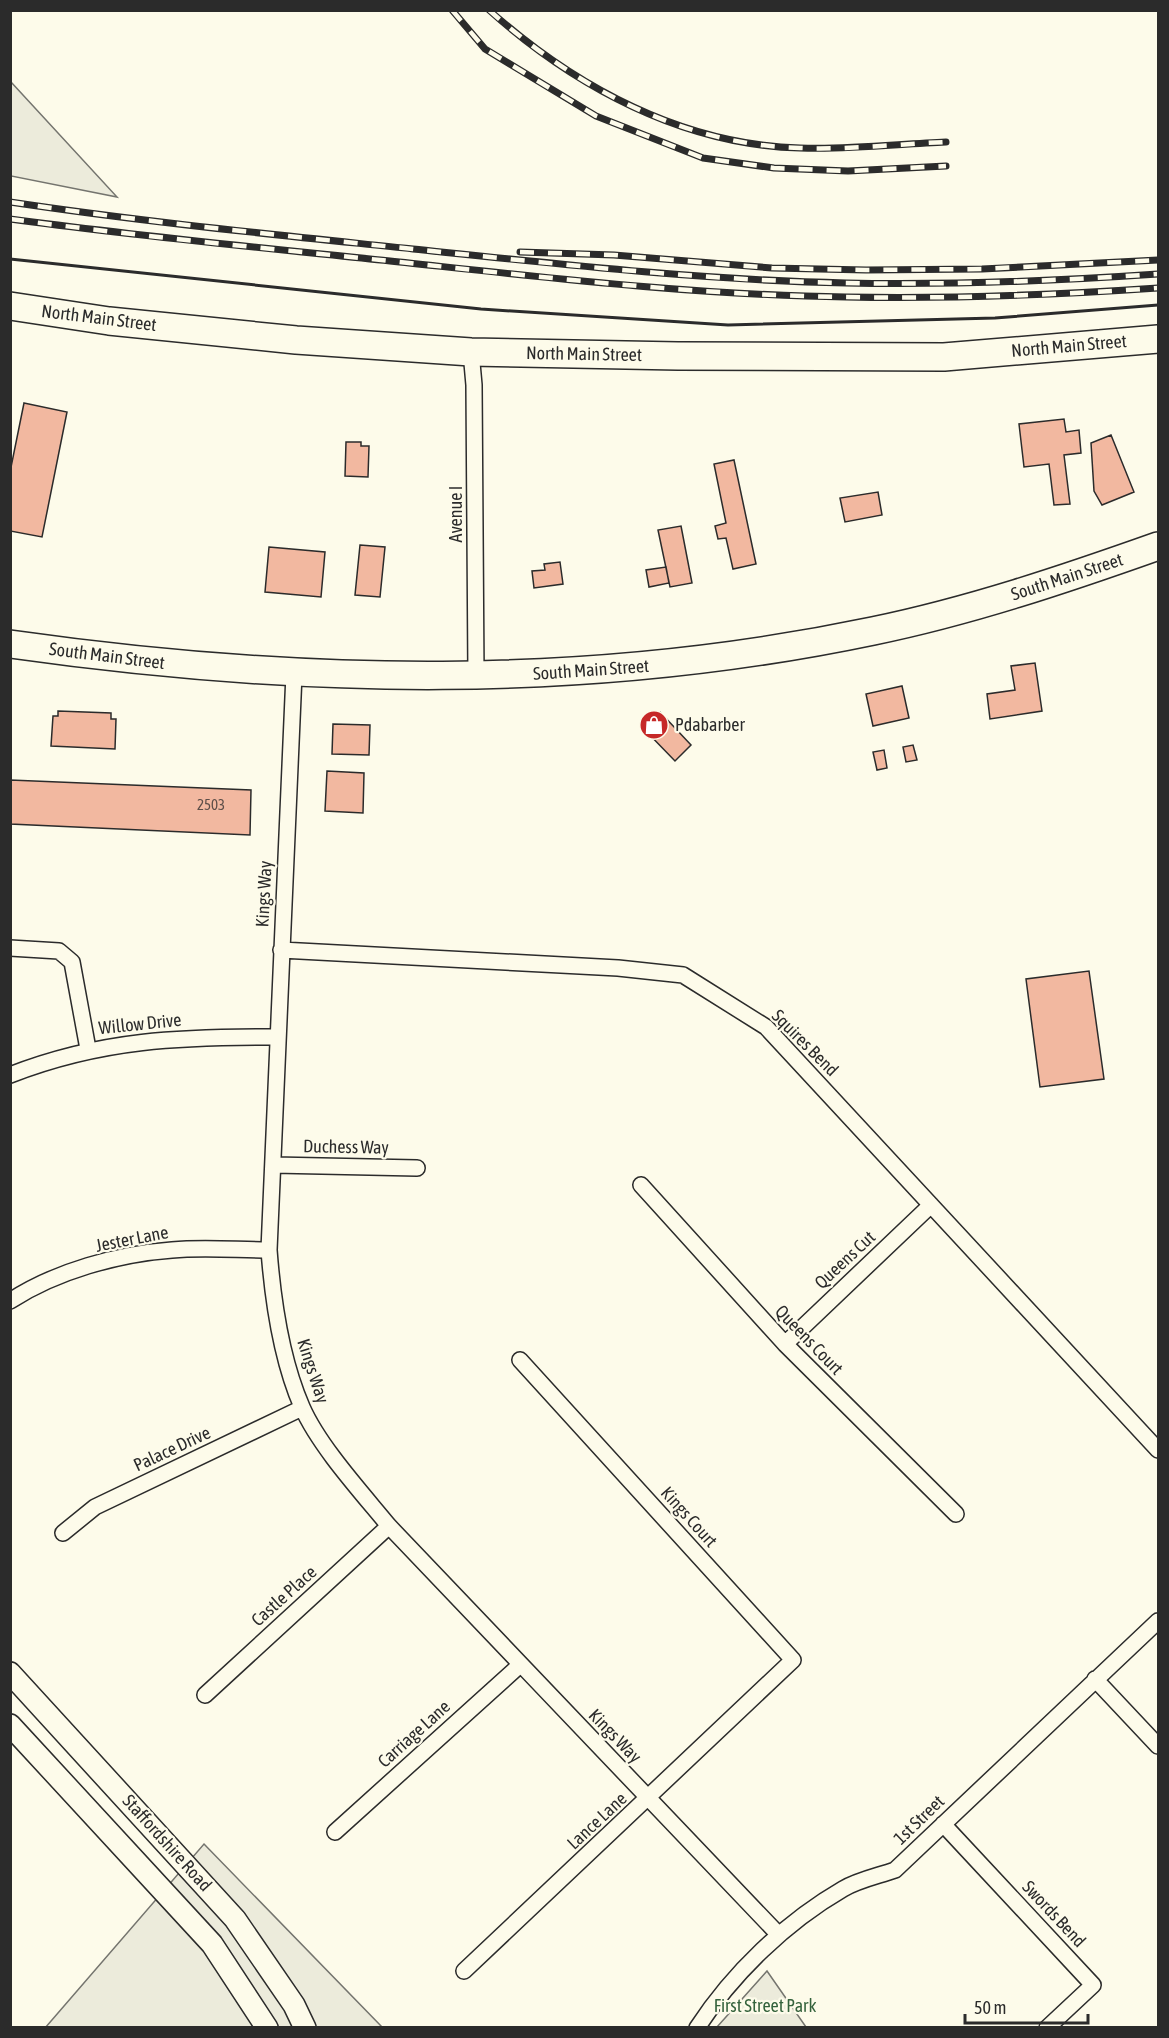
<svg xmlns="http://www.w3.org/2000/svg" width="1169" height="2038" font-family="'Asap Condensed',sans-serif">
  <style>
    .green { fill: #ecebdb; stroke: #74746e; stroke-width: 1.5 }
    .building { fill: #f2b8a0; stroke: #2b2b2b; stroke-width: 1.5 }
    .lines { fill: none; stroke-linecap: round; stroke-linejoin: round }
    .street-casing { stroke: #2b2b2b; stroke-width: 18 }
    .secondary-casing { stroke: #2b2b2b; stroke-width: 24 }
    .highway-casing { stroke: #2b2b2b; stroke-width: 30 }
    .street { stroke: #fdfbea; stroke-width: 15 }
    .secondary { stroke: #fdfbea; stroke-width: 21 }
    .highway { stroke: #fdfbea; stroke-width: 27 }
    .rail-casing { stroke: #2b2b2b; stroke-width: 7 }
    .rail { stroke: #fdfbea; stroke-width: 4.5; stroke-dasharray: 14; stroke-linecap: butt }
    .wall { stroke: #2b2b2b; stroke-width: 3 }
    .labels { text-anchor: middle; stroke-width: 4.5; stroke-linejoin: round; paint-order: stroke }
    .number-label { font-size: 15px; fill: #5d4e48 }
    .street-label { font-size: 18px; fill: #2b2b2b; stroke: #fdfbea }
    .poi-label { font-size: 18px; fill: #2b2b2b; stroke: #fdfbea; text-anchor: start }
    .park-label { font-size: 18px; fill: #34623c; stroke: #fdfbea }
  </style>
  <rect width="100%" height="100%" fill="#fdfbea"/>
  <path class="green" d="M11,82L117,197L11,176Z
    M204,1844L382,2027L45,2028Z
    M767,1971L806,2027H717Z"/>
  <path class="building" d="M24,403L67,412L42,537L10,531V472Z
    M1064,419L1066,432L1079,430L1081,453L1064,455L1070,504L1054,505L1049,464L1024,467L1019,424Z
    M1111,435L1134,492L1102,505L1094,491L1091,443Z
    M346,442H361V446H369L368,477L345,476Z
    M734,460L756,564L733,569L726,538L718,539L715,526L726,523L714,464Z
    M878,492L882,515L845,522L840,498Z
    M681,526L692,583L670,587L658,530Z
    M360,545L385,547L380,597L355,595Z
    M269,547L325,552L321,597L265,592Z
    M560,562L563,584L534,588L532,571L545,570L544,564Z
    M666,567L669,583L649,587L646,570Z
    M1035,663L1042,711L990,719L987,694L1015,690L1011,666Z
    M902,686L909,718L873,726L866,694Z
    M58,711L111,713V719H116L115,749L51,746L53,716H58Z
    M660,712L691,745L675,761L643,728Z
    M333,724L370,725L369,755L332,754Z
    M913,745L917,760L906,762L903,747Z
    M884,750L887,768L877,770L873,752Z
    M327,771L364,773L363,813L325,811Z
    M10,780L251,790L250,835L10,824Z
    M1089,971L1104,1079L1040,1087L1026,979Z"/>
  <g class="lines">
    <g class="street-casing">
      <path id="street" d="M471,352L474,385L476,676
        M294,674L269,1250C273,1303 281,1359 302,1407C319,1446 362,1493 389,1526L779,1935
        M10,948L59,951L72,962L88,1049
        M281,950L618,968L683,975L766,1027L1158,1450
        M10,1075C102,1039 181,1037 278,1037
        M274,1165L417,1168
        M641,1185L785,1344L956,1514
        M10,1301C56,1271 118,1254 172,1250C204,1247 237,1250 269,1250
        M785,1344L931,1205
        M63,1533L95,1507L302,1408
        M1095,1679L1158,1746
        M205,1695L389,1526
        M943,1824L1093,1985L1047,2028
        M335,1832L520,1665
        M464,1971L793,1660L520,1360
        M697,2028C733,1973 786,1922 843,1889C858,1880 878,1876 895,1870L1158,1621"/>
    </g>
    <g class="secondary-casing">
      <path id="secondary" d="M10,1673L235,1919L294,2005L305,2028
        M10,1725L212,1944L267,2028"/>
    </g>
    <g class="highway-casing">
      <path id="highway" d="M10,306L109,321L296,340L471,352L678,356L944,357L1158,339
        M10,644C300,685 586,691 873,631C970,611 1065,579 1158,546"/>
    </g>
    <use href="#street" class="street"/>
    <use href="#secondary" class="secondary"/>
    <use href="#highway" class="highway"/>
    <g class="rail-casing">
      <path id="rail" d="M452,10L485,49L596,116L703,158L774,168L848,171L946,166
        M489,10C575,87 683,145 800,148C848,150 898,144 946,142
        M10,202C144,222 279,235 413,249C557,264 701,280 846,283C950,285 1055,281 1158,274
        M10,219C137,236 264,248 390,261C542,277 694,295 846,297C950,299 1054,295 1158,288
        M520,252L614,255L772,268L866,270L982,269L1158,260"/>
    </g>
    <use href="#rail" class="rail"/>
    <path class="wall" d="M10,259L481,309L728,325L995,318L1158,305"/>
  </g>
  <defs>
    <g id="shop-disc" transform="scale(1.5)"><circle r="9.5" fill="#c62828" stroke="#fdfbea"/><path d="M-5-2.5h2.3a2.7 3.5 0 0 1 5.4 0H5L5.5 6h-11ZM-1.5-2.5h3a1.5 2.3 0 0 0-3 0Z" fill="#fff"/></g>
  </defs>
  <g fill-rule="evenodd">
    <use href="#shop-disc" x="654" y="725"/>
  </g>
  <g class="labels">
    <g class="number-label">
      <text x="211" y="810">2503</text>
    </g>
    <g class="street-label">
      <text transform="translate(99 318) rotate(7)" y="6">North Main Street</text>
      <text transform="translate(1069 346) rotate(-5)" y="6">North Main Street</text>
      <text transform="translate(584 354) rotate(1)" y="6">North Main Street</text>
      <text transform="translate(456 514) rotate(-90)" y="6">Avenue I</text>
      <text transform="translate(1067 577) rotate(-18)" y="6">South Main Street</text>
      <text transform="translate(107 656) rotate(7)" y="6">South Main Street</text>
      <text transform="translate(591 670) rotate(-4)" y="6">South Main Street</text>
      <text transform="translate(264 894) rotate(-87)" y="6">Kings Way</text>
      <text transform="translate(140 1024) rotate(-6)" y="6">Willow Drive</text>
      <text transform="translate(805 1043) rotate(45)" y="6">Squires Bend</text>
      <text transform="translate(346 1147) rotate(1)" y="6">Duchess Way</text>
      <text transform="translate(132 1239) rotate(-11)" y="6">Jester Lane</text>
      <text transform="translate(845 1260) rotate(-43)" y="6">Queens Cut</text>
      <text transform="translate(809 1340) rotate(46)" y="6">Queens Court</text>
      <text transform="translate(313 1371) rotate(72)" y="6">Kings Way</text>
      <text transform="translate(172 1449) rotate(-25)" y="6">Palace Drive</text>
      <text transform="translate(689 1517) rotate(48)" y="6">Kings Court</text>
      <text transform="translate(284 1596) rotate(-42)" y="6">Castle Place</text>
      <text transform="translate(414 1734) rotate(-42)" y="6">Carriage Lane</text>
      <text transform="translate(615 1736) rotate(46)" y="6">Kings Way</text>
      <text transform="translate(919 1820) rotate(-44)" y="6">1st Street</text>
      <text transform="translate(597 1821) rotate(-43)" y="6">Lance Lane</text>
      <text transform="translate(167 1843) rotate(48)" y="6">Staffordshire Road</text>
      <text transform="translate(1054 1914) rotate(47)" y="6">Swords Bend</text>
    </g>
    <g class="poi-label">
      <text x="675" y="731">Pdabarber</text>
    </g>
    <g class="park-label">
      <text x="765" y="2012">First Street Park</text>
    </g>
  </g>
  <rect width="1169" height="2038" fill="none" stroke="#2b2b2b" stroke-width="24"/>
  <path d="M965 2014v9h123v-9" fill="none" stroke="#2b2b2b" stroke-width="3"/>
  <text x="974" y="2014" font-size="18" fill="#2b2b2b" stroke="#fdfbea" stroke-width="4.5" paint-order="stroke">50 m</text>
</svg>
